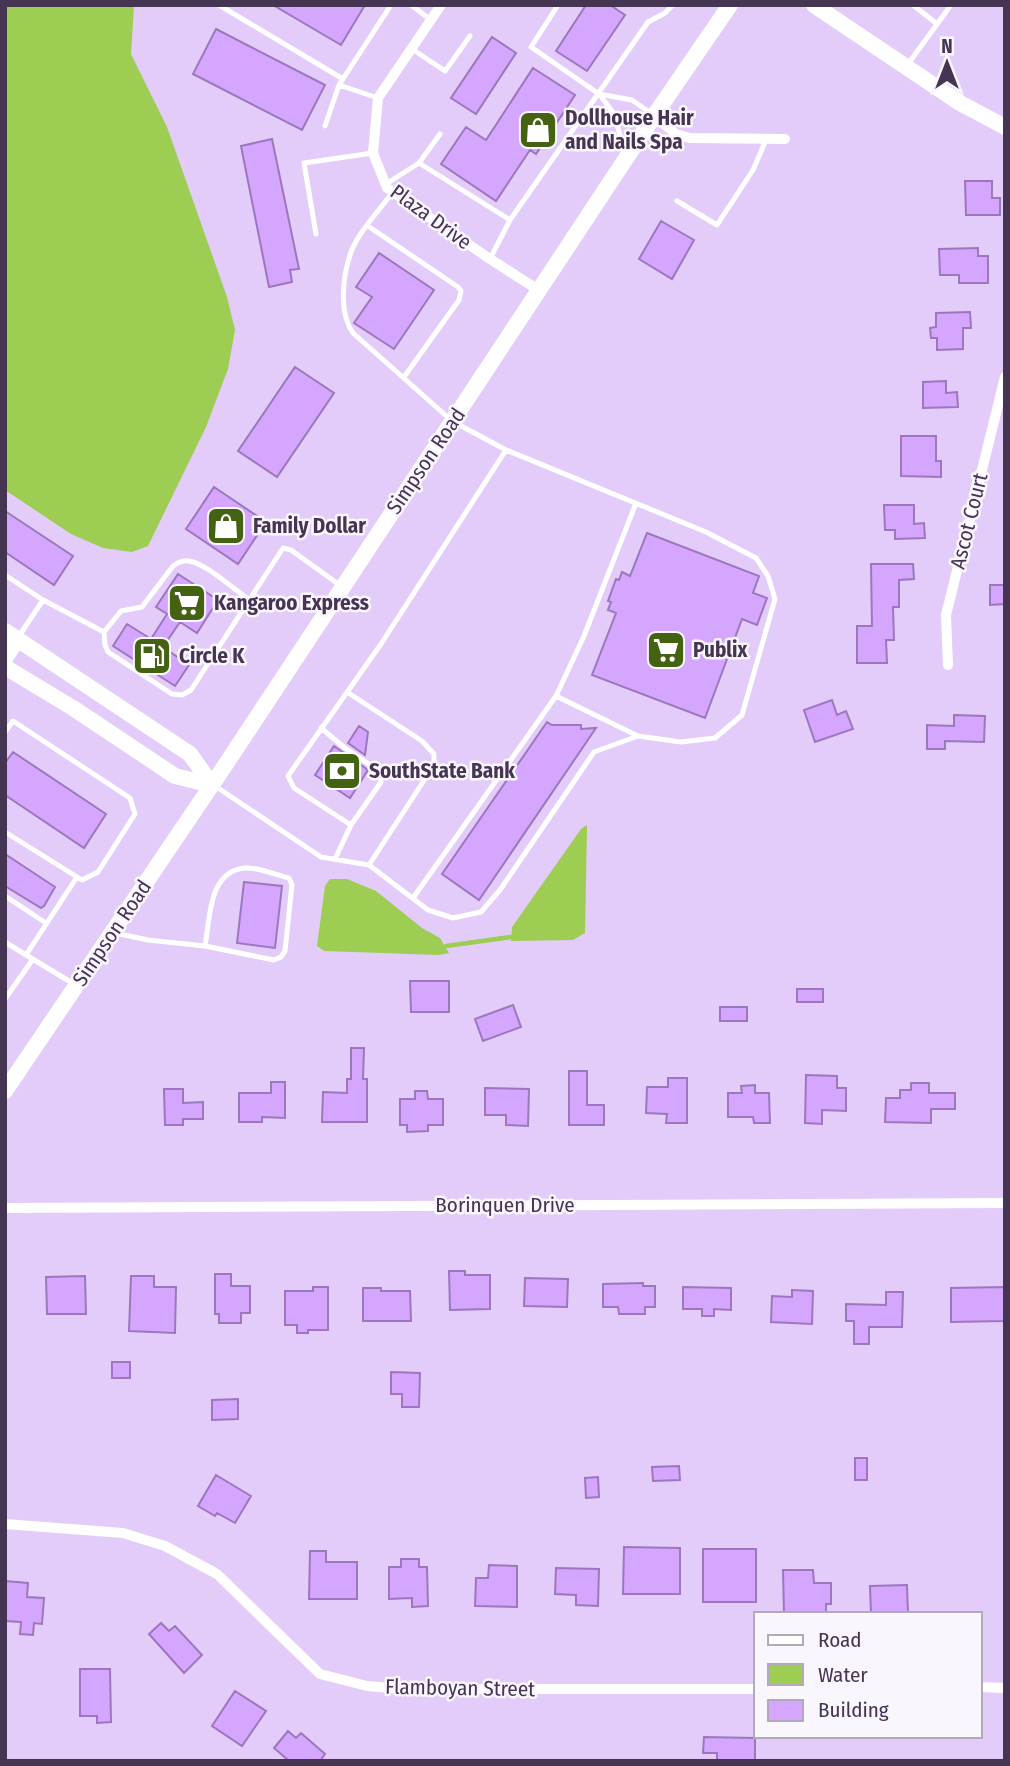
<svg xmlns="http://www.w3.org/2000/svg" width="1010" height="1766" font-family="'Fira Sans Condensed',sans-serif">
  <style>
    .water { fill: #9dcd53 }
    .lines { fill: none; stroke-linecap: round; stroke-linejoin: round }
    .stream { stroke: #9dcd53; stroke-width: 4.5 }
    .building { fill: #d4a6fd; stroke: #9c77bd; stroke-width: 2 }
    .lane { stroke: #fff; stroke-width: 5 }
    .street { stroke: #fff; stroke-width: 10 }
    .secondary { stroke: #fff; stroke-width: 16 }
    .labels { text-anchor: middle; stroke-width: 5; stroke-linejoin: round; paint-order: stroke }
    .poi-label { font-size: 21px; font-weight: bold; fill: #453553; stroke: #faf6fe; text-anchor: start }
    .street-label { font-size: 21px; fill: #453553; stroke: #faf6fe }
  </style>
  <rect width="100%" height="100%" fill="#e3ccf9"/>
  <path class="water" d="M5,5H134L131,54L167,127L227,297L235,330L228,369L206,427L148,546L132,552L103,548L71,534L5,490Z
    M587,825L585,933L573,940L511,941L512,927L581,829Z
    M330,879H347L376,891L422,928L440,938L449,953L439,955L324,951L317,946L325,886Z"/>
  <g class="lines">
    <path class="stream" d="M446,946L511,937"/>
  </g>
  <path class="building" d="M273,5H365L341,45Z
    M586,5H610L625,15L587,71L556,51Z
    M216,29L325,85L302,130L193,74Z
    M492,37L516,53L476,114L451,98Z
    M533,68L575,95L536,154L530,150L496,201L441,164L466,127L486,140Z
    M272,139L299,269L290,270L292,282L269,287L241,146Z
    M965,181H992V198H1000V215H966Z
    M661,221L694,240L672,279L639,259Z
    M978,248V256H988V283H959V275H940L939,249Z
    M379,253L434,290L394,349L354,323L372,297L356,287Z
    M970,312L971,328H963V349L937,350V338H931L930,328L936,327V313Z
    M295,367L334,393L277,477L238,451Z
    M946,381V393L957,392L958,407L923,408V382Z
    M901,436H936V461H941V477L901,476Z
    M214,487L266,522L238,564L186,529Z
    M884,505H914V524L924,523L925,538L895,539V530H885Z
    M5,511L73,556L54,585L5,552Z
    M647,533L759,576L753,593L767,598L757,625L742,619L705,718L592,675L616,613L608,610L611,602L608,601L616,579L619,580L622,572L630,576Z
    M871,564H913L914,579L899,580V607H893L894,640H886L887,663H857V626H872Z
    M178,574L218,600L197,633L180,622L163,647L189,665L175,686L113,646L127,624L151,639L167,614L156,607Z
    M990,585H1005V604L990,605Z
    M832,700L837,715L846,711L853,729L815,742L804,710Z
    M954,715L985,716L984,742L945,741V749H927V725L954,726Z
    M547,722L552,725H581V729L596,728L479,900L442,874Z
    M359,726L368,732L365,755L348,743Z
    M334,746L368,770L350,798L315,775Z
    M13,752L106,814L84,848L5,795V763Z
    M5,854L55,887L44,906L41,908L5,886Z
    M244,882L282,886L275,948L237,943Z
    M410,981H449V1012H411Z
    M797,989H823V1002H797Z
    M513,1005L521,1027L483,1041L475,1019Z
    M720,1007H747V1021H720Z
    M351,1048H364L363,1079H367V1122H322L323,1092L347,1093V1079H351Z
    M569,1071H587V1105H604V1125H569Z
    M806,1075L837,1076V1088H846V1111L822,1110V1124L805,1123Z
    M668,1078H687V1123H666L667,1114L646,1113L647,1087H668Z
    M271,1082H285V1118L262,1117V1122H239V1093H271Z
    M911,1083H929V1093H955V1109H931V1123L885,1122L886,1098H900V1090H911Z
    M755,1085V1093H769L770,1123H754L753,1117H728V1093H742L741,1086Z
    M485,1088L529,1089L528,1126L506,1125V1115H485Z
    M164,1089H183V1103L203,1102V1119H183V1125H165Z
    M415,1091H427L428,1099H443V1125H428V1131L407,1132V1125H400V1099H415Z
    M449,1271H465V1275H490V1309L450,1310Z
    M215,1274H231V1286H250V1313H241V1323H219V1314H215Z
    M85,1276L86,1314H47L46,1277Z
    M131,1276H154V1287H176L175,1333L129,1331Z
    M525,1278L568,1279L567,1307L524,1306Z
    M643,1283V1286H655V1307H645V1314H619L618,1307H603V1284Z
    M313,1287H328V1330H308V1333H297V1325H285V1291H313Z
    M683,1287L731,1288V1310L714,1309V1316H702V1309H683Z
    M1005,1287V1321L951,1322V1288Z
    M363,1288H381V1291H410L411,1321H363Z
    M792,1290L813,1291L812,1324L771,1322L772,1296L792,1297Z
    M886,1292H903L902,1327H869V1344H854V1321H846V1304L886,1305Z
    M112,1362H130V1378H112Z
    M391,1372L420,1373L419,1407H402V1394H391Z
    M238,1399V1419L212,1420V1400Z
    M855,1458H867V1480H855Z
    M679,1466L680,1480L653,1481L652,1467Z
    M216,1475L251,1496L235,1523L217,1513L215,1516L198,1506Z
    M598,1477L599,1497L586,1498L585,1478Z
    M624,1547L680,1548V1594H623Z
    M703,1549H756V1602H703Z
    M310,1551H326V1562H357V1599H309Z
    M401,1559H419V1567H427L428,1606L412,1607V1598L389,1599V1567H401Z
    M489,1565L517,1566V1607L475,1606L476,1578H488Z
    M556,1568L599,1569L598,1606L576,1605V1595L555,1594Z
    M783,1570H813L814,1583H831V1604H826V1614H784Z
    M5,1581L28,1583L27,1597L44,1598L42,1624L34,1623L33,1635L20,1634L21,1622L5,1621Z
    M907,1585L908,1614H871L870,1586Z
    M161,1623L169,1631L175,1626L202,1655L184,1673L149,1634Z
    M80,1669H110L111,1722L97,1723V1716H80Z
    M235,1691L266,1711L242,1746L212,1726Z
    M288,1731L296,1738L301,1733L325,1754L320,1761H289L274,1748Z
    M704,1737L755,1738V1761H717V1753H703Z"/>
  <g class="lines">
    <path class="lane" d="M219,5L343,79
      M411,5L431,20
      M558,5L531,47L599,94
      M913,5L937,24
      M412,49L445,71L470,36
      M908,64L951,5
      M339,85L378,98
      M325,126L339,85L391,5
      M624,153L615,115L599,94L632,100L652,114
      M419,163L440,134
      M386,184L419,163L510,220L490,259
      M677,201L717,225L753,170L766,140
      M510,220L648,22L665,13L673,5
      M368,226L458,287L461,291L459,300L404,377
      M316,234L304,163L373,153
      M5,575L43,600
      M104,632L121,611L142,607L173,566C177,563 183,560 189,561C205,563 235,590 248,599
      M19,636L43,600L104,632L105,645L108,652L172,694L182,695L191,690L283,548L291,550L341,586
      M347,692L422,741L434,754V765L369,865
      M556,696L638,736
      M321,728L345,748L379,771L381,782L351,825
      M5,732L13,721L130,798L135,814L98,872L82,880L5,832
      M215,786L321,857L369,865L428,910L453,918L481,912L500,890L594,752L638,736L681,742L715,738L742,715L775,599L768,576L756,558L706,532L506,450L452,421L353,333C338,312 343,275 351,252C359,231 379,211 392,193
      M335,859L351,825L294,788L288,776L381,644L506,450
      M5,896L46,923
      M413,898L556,696L584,636L636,503
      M115,933L148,940L205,946C210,920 208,871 245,868C258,867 276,875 289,878L292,885L285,951L281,957L274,960L205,946
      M5,942L26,955L77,877
      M26,955L74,984
      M5,999L33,959"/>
    <path class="street" d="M441,5L378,98L373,153L387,188L487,257L540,291
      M654,116L676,134L690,138L785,139
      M948,665L946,615L1005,377
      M5,1208L1005,1203
      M5,1524L123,1533L165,1546L217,1574L320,1674L367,1686L403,1689H756
      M980,1687L1005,1688"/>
    <path class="secondary" d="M814,5L960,103L1005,127
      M5,631L190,754L212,785
      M5,658L18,639
      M5,667L73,708L175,776L212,785
      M5,1091L228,761L654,116L730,5"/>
  </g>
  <defs>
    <g id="shop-square" transform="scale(2.0125)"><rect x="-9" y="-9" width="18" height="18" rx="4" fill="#456112" stroke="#faf6fe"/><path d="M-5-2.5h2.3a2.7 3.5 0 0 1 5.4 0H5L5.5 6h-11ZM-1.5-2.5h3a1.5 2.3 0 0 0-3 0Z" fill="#fff"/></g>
    <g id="supermarket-square" transform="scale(2.0125)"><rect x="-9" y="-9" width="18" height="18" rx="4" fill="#456112" stroke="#faf6fe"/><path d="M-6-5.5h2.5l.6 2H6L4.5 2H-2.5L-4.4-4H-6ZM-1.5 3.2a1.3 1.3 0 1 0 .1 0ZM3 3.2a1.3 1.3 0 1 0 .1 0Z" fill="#fff"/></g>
    <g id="fuel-square" transform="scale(2.0125)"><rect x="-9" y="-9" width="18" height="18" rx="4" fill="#456112" stroke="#faf6fe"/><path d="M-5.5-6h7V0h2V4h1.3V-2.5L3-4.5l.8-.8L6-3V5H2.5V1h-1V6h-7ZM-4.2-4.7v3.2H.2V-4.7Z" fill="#fff"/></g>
    <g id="bank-square" transform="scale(2.0125)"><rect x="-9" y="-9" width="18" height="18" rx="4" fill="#456112" stroke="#faf6fe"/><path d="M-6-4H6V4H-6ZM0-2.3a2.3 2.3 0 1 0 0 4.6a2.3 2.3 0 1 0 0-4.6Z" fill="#fff"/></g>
  </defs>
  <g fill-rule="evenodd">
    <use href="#shop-square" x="538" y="130"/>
    <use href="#shop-square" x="226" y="526"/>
    <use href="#supermarket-square" x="187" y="603"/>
    <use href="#supermarket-square" x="666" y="650"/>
    <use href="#fuel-square" x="152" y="656"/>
    <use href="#bank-square" x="342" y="771"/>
  </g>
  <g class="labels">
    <g class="poi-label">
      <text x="565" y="125">Dollhouse Hair<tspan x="565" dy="24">and Nails Spa</tspan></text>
      <text x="253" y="533">Family Dollar</text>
      <text x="214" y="610">Kangaroo Express</text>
      <text x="693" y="657">Publix</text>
      <text x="179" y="663">Circle K</text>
      <text x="369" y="778">SouthState Bank</text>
    </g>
    <g class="street-label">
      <text transform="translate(431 217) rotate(36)" y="7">Plaza Drive</text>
      <text transform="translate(426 461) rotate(-56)" y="7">Simpson Road</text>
      <text transform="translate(969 521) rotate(-76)" y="7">Ascot Court</text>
      <text transform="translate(112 933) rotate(-56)" y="7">Simpson Road</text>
      <text x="505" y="1212">Borinquen Drive</text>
      <text transform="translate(460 1688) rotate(1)" y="7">Flamboyan Street</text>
    </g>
  </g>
  <rect width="1010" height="1766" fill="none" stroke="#453553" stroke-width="14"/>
  <rect x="754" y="1612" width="228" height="126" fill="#faf6fe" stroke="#b2a9ba" stroke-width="2"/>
  <rect x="768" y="1635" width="35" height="10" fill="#ffffff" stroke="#b2a9ba" stroke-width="2"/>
  <text x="818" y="1647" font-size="21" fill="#453553">Road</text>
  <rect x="768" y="1664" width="35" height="21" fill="#9dcd53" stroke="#b2a9ba" stroke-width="2"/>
  <text x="818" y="1682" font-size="21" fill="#453553">Water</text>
  <rect x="768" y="1700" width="35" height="21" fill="#d4a6fd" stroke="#b2a9ba" stroke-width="2"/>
  <text x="818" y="1717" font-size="21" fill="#453553">Building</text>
  <g transform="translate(947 63)" stroke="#faf6fe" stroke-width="5" paint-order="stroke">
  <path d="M0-5L12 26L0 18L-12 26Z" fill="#453553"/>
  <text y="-10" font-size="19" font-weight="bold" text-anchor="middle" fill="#453553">N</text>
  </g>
</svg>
